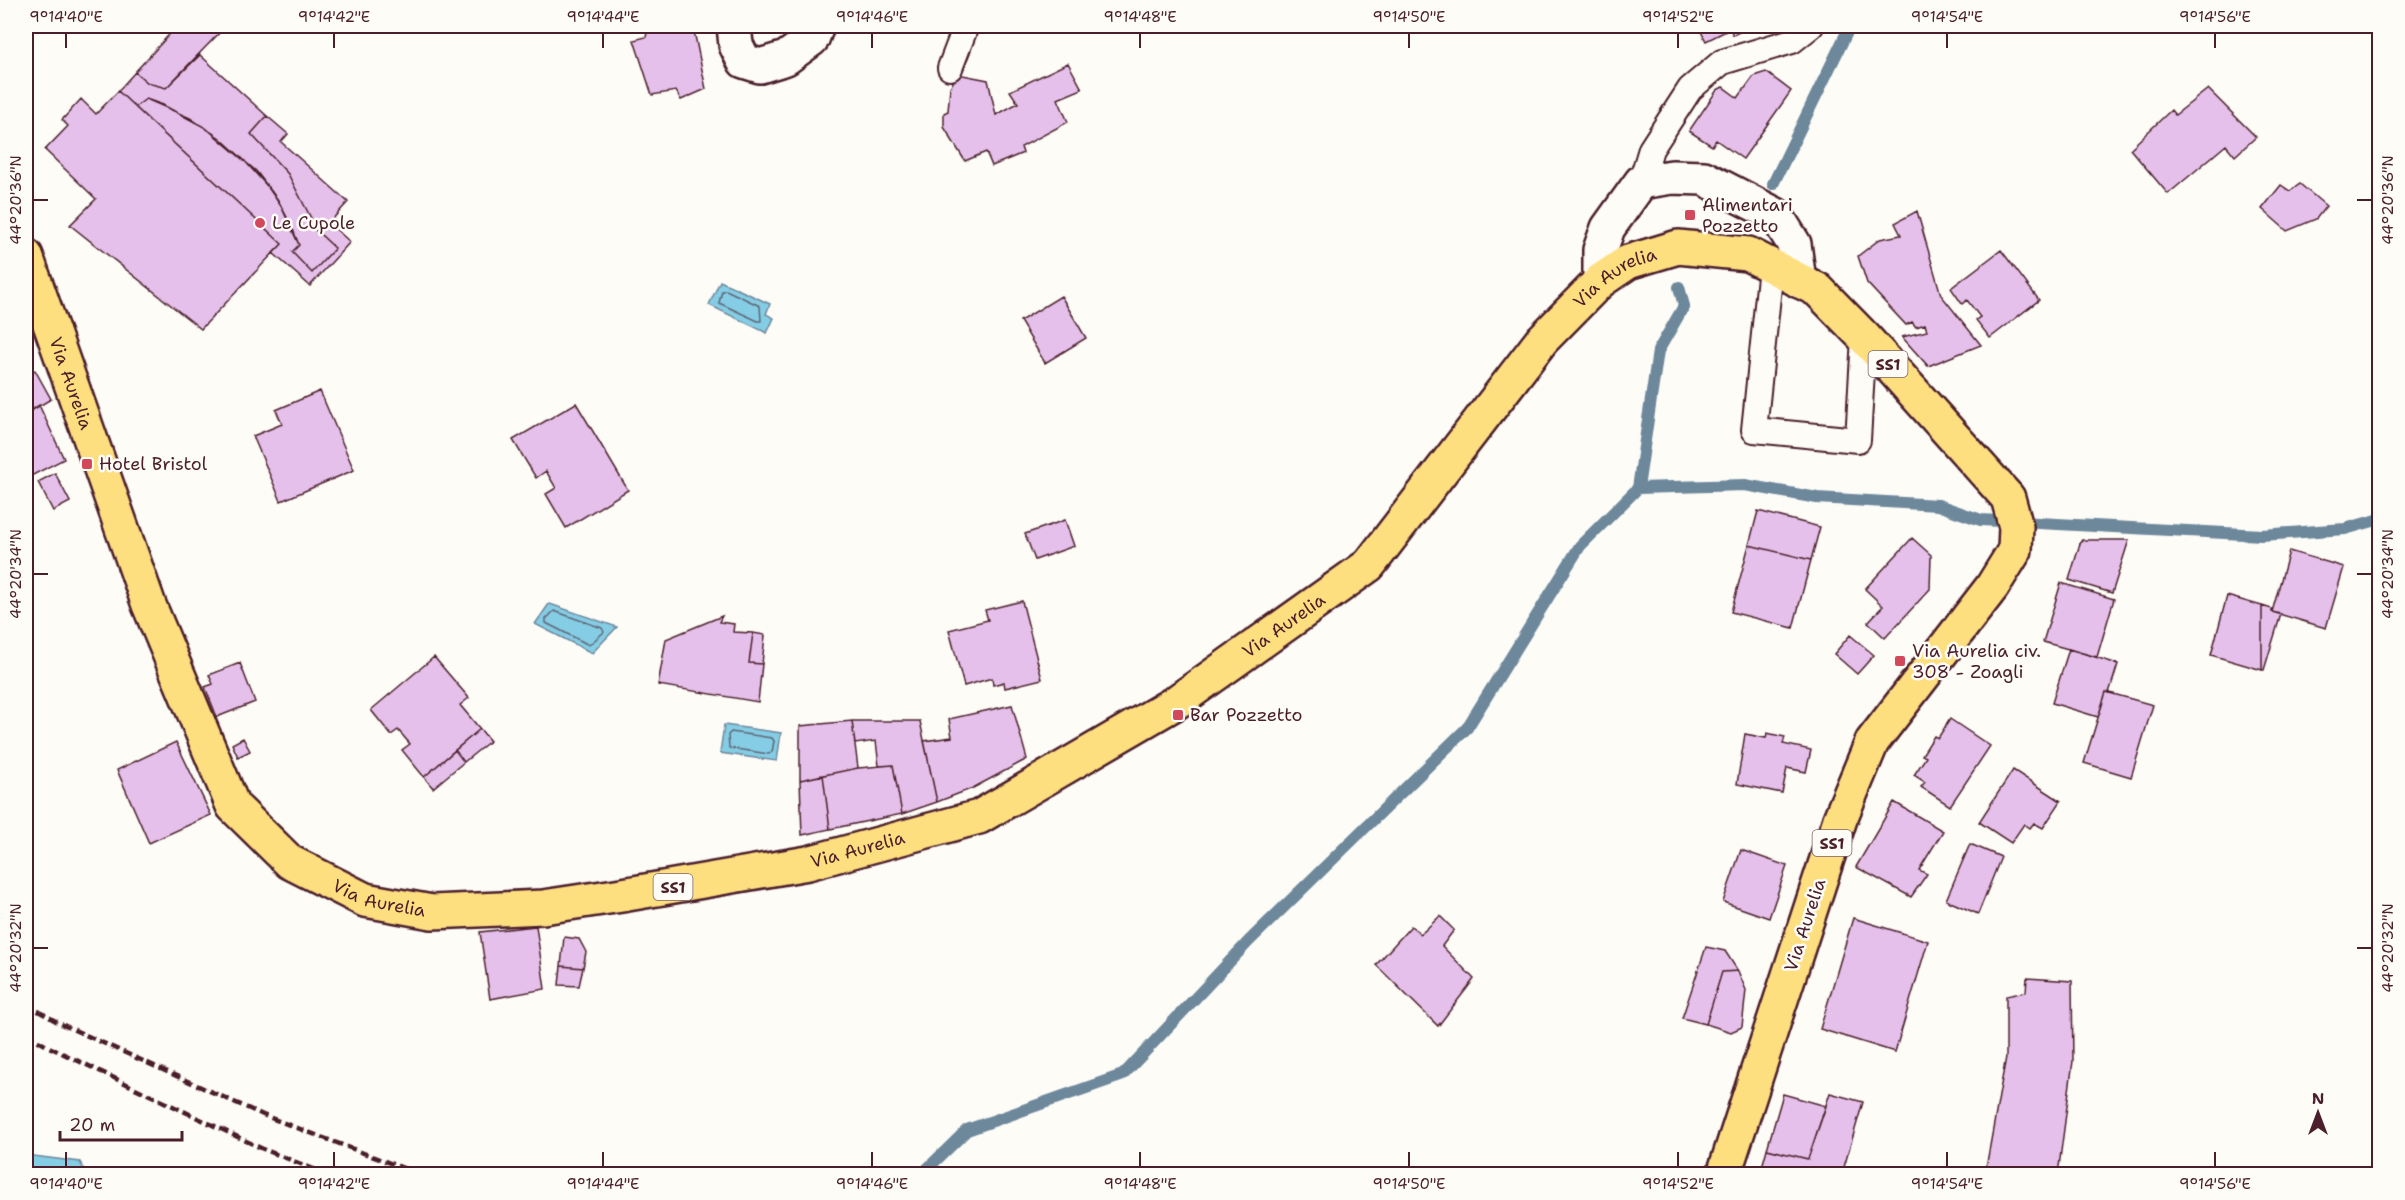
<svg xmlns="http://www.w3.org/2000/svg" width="2405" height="1200" font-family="'Shantell Sans',sans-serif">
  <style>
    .water { fill: #84cde5; stroke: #6d879b; stroke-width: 1.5 }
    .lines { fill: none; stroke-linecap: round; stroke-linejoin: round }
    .shore { stroke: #616575; stroke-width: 1.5 }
    .stream { stroke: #6d879b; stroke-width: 12 }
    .building { fill: #e5c0ea; stroke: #4a1f2b; stroke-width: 1.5 }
    .lane-casing { stroke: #4a1f2b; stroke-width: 28 }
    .street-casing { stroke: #4a1f2b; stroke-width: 38 }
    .primary-casing { stroke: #4a1f2b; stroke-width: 38 }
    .lane { stroke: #fdfcf7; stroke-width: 24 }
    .street { stroke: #fdfcf7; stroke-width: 33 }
    .primary { stroke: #fedf80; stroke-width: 33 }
    .rail { stroke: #4a1f2b; stroke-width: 4.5; stroke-dasharray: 9 4.5; stroke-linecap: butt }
    .ticks { fill: none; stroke: #4a1f2b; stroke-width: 2 }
    .poi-dot { fill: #d1495b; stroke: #fdfcf7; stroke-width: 2 }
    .labels { text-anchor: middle; stroke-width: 5; stroke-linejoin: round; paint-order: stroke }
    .shield { fill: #fdfcf7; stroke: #806168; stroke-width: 1.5 }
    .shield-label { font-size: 16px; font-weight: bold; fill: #4a1f2b }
    .poi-label { font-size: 18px; fill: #4a1f2b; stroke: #fdfcf7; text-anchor: start }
    .street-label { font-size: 18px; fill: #4a1f2b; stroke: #fdfcf7 }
    .neatline { fill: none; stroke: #4a1f2b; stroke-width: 2 }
    .ticks-label { font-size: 15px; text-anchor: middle; fill: #4a1f2b }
  </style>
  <rect width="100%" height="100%" fill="#fdfcf7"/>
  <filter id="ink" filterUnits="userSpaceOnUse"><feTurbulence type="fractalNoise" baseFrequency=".0167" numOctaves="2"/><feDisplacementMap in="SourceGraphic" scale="12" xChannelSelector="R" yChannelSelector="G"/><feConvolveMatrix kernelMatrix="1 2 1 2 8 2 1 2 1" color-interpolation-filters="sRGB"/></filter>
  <g filter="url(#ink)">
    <path class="water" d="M720,281L770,304L766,314L774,318L767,333L709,305Z
      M549,604H550L617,627L592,653L535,624Z
      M724,725L781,733L777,761L720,753Z
      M26,1155L80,1162L86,1174H26Z"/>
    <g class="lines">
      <path class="shore" d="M726,290L760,306L761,321H758L719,303L722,291Z
        M554,611L602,628L604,632L589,645L546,623V619Z
        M731,732L772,738L774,741L772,752L769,754L729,748L728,735Z"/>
      <path class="stream" d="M1773,184L1850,26
        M1638,488L1745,485L1817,498L1938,505L1981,520L2262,535L2345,529L2380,519
        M922,1174L967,1130L1123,1075L1249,941L1467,728L1580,546L1638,488L1658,351L1684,306L1679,287"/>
    </g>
    <path class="building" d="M177,26H226L166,88L148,83L135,72Z
      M649,26H695L694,31L706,89L681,100L676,91L652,95L634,40L646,37Z
      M1698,26H1752L1733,35L1730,29L1706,41Z
      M200,55L267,116L251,134L288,174L312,220L308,223L335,248L312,273L292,252L299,245L281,206L267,186L243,159L220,138L190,118L146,99L135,107L118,91L135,72L148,83L166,88Z
      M1068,63L1082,89L1058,99L1068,122L1021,147L1023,153L992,166L986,152L965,161L944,127V113L948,111L950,87L958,74L988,80L996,115L1018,103L1010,91Z
      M1766,72L1791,91L1743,159L1716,140L1712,146L1689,131L1717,90L1723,87L1738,98L1754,76Z
      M2208,89L2256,137L2235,156L2226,145L2168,194L2130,149L2171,110L2175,115Z
      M118,91L282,244L201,329L70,225L96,199L45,150L68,126L62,120L81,99L96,114Z
      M146,99L163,105L206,128L256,171L278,200L292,227L299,245L292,252L312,273L335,248L308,223L312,220L288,174L251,134L267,116L288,134L281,142L348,202L329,223L350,242L310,286L273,253L282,244L135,107Z
      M2300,184L2326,206L2316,219L2287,231L2262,209L2281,185L2290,191Z
      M1917,211L1941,295L1981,345L1928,366L1902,337L1927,331L1925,324L1916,327L1912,322L1906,325L1867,283L1858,256L1880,239L1901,235L1895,223Z
      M2001,250L2039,300L1990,338L1976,320L1980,317L1967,300L1962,304L1951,288Z
      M1061,296L1086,338L1045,363L1020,321Z
      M35,370L51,399L26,414V376Z
      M320,391L354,470L281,501L253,436L282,424L276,410Z
      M576,403L628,490L566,528L546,494L556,488L546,471L536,478L513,440Z
      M39,405L64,459L29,477L26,470V414Z
      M55,473L70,502L53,511L38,482Z
      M1758,511L1820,527L1811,560L1749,545Z
      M1065,520L1074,546L1035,560L1025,534Z
      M1912,538L1931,555L1930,589L1885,638L1868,622L1883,606L1865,589Z
      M2081,540H2129L2112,593L2069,580Z
      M1749,545L1811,560L1793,628L1731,612Z
      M2289,551L2344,567L2326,628L2272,612Z
      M2061,583L2114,599L2097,657L2043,642Z
      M2227,596L2262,606V670L2211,655Z
      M1022,601L1042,679L1005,688L1004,682L993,685L992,678L964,686L949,630L988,620L985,610Z
      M2262,606L2272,609V612L2281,614L2264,670H2262Z
      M722,616L719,622L734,624L733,632L753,633L749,663L762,664L758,702L658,685L666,639Z
      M753,633L765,635L762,664L749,663Z
      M1850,635L1874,655L1857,674L1834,654Z
      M2069,649L2118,664L2109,693L2106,692L2098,717L2052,703Z
      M434,657L469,698L460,705L480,729L424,777L402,750L410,744L398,730L391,735L371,710Z
      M240,663L255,702L217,717L205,687L213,684L209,675Z
      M2106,692L2153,705L2131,777L2084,763Z
      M1012,705L1027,759L973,788L937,802L924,741L952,737L949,719Z
      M1950,719L1990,746L1950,806L1921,787L1925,782L1914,775L1926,757L1922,755L1934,736L1938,738Z
      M852,721H920L937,802L902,814L893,765L879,766L876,741L855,744Z
      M852,721L858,768L800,780V726Z
      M480,729L490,741L464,762L455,750Z
      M1767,733L1785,737L1783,744L1811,750L1806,772L1787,768L1782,793L1737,784L1745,734L1766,738Z
      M243,738L250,751L238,757L232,744Z
      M176,742L211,815L149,843L117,770Z
      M455,750L464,762L433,788L424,777Z
      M893,765L902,814L830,829L823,775L858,768Z
      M2013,770L2061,801L2043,828L2034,823L2030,828L2024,824L2011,843L1979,822Z
      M823,775L830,829L802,835L800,780Z
      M1894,802L1943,831L1919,870L1927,874L1911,897L1856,867Z
      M1970,844L2001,857L1978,914L1946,900Z
      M1741,850L1787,866L1769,918L1723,902Z
      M1440,916L1454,930L1442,946L1474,979L1438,1026L1376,965L1411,926L1421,934Z
      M1853,918L1928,941L1895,1052L1820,1029Z
      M536,926L545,989L490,999L480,932Z
      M564,937L579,939L586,952L583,968L561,966Z
      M1706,947L1725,951L1738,971L1722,972L1706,1024L1682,1018Z
      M561,966L583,968L579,986L559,985Z
      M1738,971L1746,990L1742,1027L1731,1032L1706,1024L1722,972Z
      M2027,978L2072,981L2073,1061L2058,1174H2028L1986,1168L2006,1057V996L2026,992Z
      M1830,1093L1863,1102L1842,1174H1760L1767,1149L1808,1159Z
      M1783,1094L1826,1106L1808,1159L1767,1149Z"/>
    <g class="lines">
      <g class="lane-casing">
        <path id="lane" d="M950,68L966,26
          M1641,182L1651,149L1690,89L1722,62L1792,41L1811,26
          M1771,267L1754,430L1858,440L1864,337"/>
      </g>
      <g class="street-casing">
        <path id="street" d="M734,26L736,45L744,61L760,66L786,58L812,39L817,26
          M1600,281V250L1608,228L1641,182L1672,177L1704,178L1776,215L1794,244L1799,281"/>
      </g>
      <g class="primary-casing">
        <g id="primary">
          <path id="s1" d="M26,256L149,605L233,806L290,862L365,900L432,912L543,907L622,895L808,863L979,817L1175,703L1369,565L1542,340L1600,281L1628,262L1678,247L1748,254L1818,290L1864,337L2008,498L2016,527L2015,550L1992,587L1872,742L1840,819L1724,1174"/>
        </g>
      </g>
      <use href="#lane" class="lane"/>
      <use href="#street" class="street"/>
      <use href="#primary" class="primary"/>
      <path class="rail" d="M26,1004L61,1024L263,1115L419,1174
        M26,1034L47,1046L263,1149L326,1174"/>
    </g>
  </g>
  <path class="ticks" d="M66,33V48M334,33V48M603,33V48M872,33V48M1140,33V48M1409,33V48M1678,33V48M1947,33V48M2215,33V48M33,200H48M2357,200H2372M33,574H48M2357,574H2372M33,948H48M2357,948H2372M66,1152V1167M334,1152V1167M603,1152V1167M872,1152V1167M1140,1152V1167M1409,1152V1167M1678,1152V1167M1947,1152V1167M2215,1152V1167"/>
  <g class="poi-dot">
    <rect x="1684" y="209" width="12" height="12" rx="3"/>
    <circle cx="260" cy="223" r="6"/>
    <rect x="81" y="458" width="12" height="12" rx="3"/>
    <rect x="1894" y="655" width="12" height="12" rx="3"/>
    <rect x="1172" y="709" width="12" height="12" rx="3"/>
  </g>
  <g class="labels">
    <g class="shield">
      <rect x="1868.5" y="351" width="39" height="26" rx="4.5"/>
      <rect x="1812.5" y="830" width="39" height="26" rx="4.5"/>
      <rect x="653.5" y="874" width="39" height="26" rx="4.5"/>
    </g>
    <g class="shield-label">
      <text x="1888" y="370">SS1</text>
      <text x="1832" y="849">SS1</text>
      <text x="673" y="893">SS1</text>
    </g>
    <g class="poi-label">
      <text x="1702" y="211">Alimentari<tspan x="1702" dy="21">Pozzetto</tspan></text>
      <text x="272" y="229">Le Cupole</text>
      <text x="99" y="470">Hotel Bristol</text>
      <text x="1912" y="657">Via Aurelia civ.<tspan x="1912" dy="21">308 - Zoagli</tspan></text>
      <text x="1190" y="721">Bar Pozzetto</text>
    </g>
    <g class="street-label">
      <text dy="6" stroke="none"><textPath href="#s1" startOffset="2223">Via Aurelia</textPath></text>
      <text dy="6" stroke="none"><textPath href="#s1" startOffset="135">Via Aurelia</textPath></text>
      <text dy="6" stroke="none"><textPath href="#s1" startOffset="1737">Via Aurelia</textPath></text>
      <text dy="6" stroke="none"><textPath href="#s1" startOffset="1251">Via Aurelia</textPath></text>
      <text dy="6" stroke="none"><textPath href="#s1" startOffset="765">Via Aurelia</textPath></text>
      <text transform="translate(1805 925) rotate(-72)" y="6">Via Aurelia</text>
    </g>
  </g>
  <rect width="2405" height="1200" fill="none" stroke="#fdfcf7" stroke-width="66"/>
  <g transform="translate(2318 1113)" stroke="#fdfcf7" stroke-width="4.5" paint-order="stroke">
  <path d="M0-4.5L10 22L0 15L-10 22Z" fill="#4a1f2b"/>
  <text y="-9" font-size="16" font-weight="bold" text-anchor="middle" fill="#4a1f2b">N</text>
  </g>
  <path d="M60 1131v9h122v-9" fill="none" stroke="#4a1f2b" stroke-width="3"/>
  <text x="69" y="1131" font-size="18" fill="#4a1f2b" stroke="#fdfcf7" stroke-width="4.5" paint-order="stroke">20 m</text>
  <rect x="33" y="33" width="2339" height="1134" class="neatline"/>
  <g class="ticks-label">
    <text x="66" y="22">9°14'40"E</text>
    <text x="334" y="22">9°14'42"E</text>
    <text x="603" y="22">9°14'44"E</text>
    <text x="872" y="22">9°14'46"E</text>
    <text x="1140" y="22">9°14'48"E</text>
    <text x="1409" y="22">9°14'50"E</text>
    <text x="1678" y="22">9°14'52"E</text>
    <text x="1947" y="22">9°14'54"E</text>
    <text x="2215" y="22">9°14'56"E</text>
    <text transform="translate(16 200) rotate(-90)" y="5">44°20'36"N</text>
    <text transform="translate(2388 200) rotate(-90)" y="5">44°20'36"N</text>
    <text transform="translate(16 574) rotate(-90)" y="5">44°20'34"N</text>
    <text transform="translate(2388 574) rotate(-90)" y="5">44°20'34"N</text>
    <text transform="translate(16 948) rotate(-90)" y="5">44°20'32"N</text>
    <text transform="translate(2388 948) rotate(-90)" y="5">44°20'32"N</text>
    <text x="66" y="1189">9°14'40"E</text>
    <text x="334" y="1189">9°14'42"E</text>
    <text x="603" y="1189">9°14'44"E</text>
    <text x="872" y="1189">9°14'46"E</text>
    <text x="1140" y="1189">9°14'48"E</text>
    <text x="1409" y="1189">9°14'50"E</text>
    <text x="1678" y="1189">9°14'52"E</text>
    <text x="1947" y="1189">9°14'54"E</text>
    <text x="2215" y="1189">9°14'56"E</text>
  </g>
</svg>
